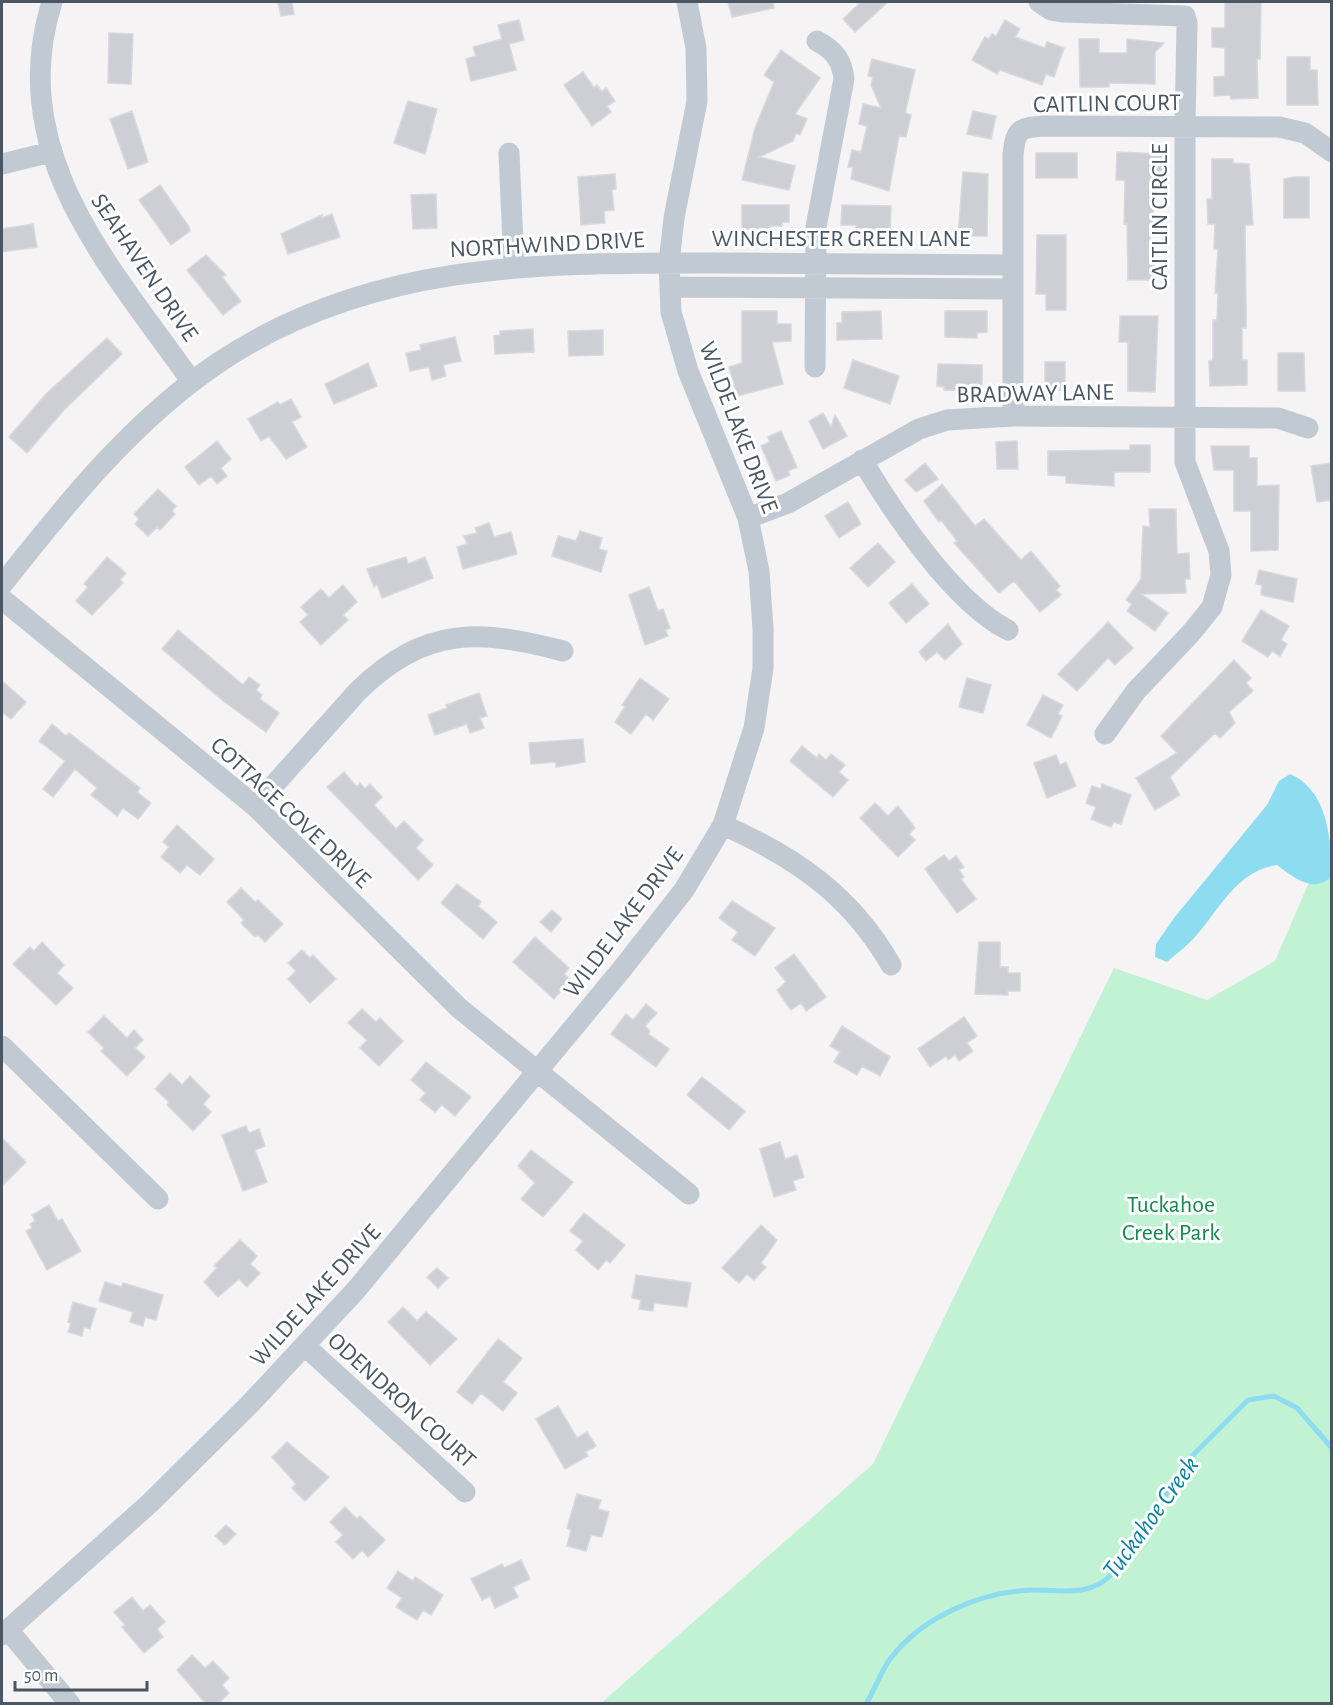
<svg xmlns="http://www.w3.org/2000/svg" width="1333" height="1705" font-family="'Alegreya Sans',sans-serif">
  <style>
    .green { fill: #c2f2d4 }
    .water { fill: #8edcf0 }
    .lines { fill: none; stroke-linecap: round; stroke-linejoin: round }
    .stream { stroke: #8edcf0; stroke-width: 5 }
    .building { fill: #cdcfd5; stroke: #d7d9de; stroke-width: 1.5 }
    .street { stroke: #c1cad2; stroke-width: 21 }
    .labels { text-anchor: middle; stroke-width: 6; stroke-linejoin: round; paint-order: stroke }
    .street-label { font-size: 24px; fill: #4a5661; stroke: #fff }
    .park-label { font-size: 24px; fill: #15884d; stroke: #fff }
    .water-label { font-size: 26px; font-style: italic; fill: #09809d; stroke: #fff }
  </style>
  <rect width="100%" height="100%" fill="#f5f3f3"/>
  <path class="green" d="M1331,838V1703L600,1704L873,1464L1114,968L1207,1000L1275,961L1326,843Z"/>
  <path class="water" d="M1290,774C1328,790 1332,841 1331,877C1313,894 1293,877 1277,865C1236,871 1220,909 1195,937C1187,946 1176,954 1167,962L1155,957L1156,944L1174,918L1267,805L1279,781Z"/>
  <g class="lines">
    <path class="stream" d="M866,1704C875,1689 880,1673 890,1659C922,1617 981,1591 1034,1590C1062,1590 1089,1597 1111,1575L1192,1456L1248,1400L1274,1396L1297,1408L1332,1448"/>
  </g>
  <path class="building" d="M278,2H292L294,14L281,16Z
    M728,2H773L774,8L732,17Z
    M861,2H888L855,32L843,19Z
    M1225,2H1261L1260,59H1257L1258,98L1231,99L1230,95L1214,96V77L1225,76V48L1212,47V28H1225Z
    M519,20L524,40L509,44L516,70L471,81L466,59L476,56L473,47L502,39L498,25Z
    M1005,20L1020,29L1015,37L1045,48L1047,42L1064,48L1054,77L1046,74L1042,85L1000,70L997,74L972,60L985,37L989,39L992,34L996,36Z
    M109,33L133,34L131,84L108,83Z
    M1079,39H1099V53H1127V39L1164,43L1155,52V84L1109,83V87H1080Z
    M781,50L820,78L795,114L807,119L800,135L796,133L793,141L759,157L795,166L789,190L742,180L755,128L774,82L764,75Z
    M1287,57H1310V70H1317L1318,105H1287Z
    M872,59L915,70L905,113L911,115L906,137L899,136L889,191L851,179L853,167H848L852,150L861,152L867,126L859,124L863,104L881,108L871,85L873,77L868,76Z
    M583,72L594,88L597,85L602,92L606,88L615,101L607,106L611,112L592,126L564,85Z
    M408,101L437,109L425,154L394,143Z
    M132,111L148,162L128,169L110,119Z
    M973,111L996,116L991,139L967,134Z
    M1117,152L1162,154L1161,181H1154L1153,225H1150V257H1155L1156,280H1128L1127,224H1124L1125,180H1116Z
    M1036,153H1077V178H1036Z
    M1212,159H1233V163L1249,164L1253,225H1245L1246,304V328H1242V360H1247V385L1210,386L1209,361L1213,360V320H1217L1218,293H1215L1218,249H1214L1215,224H1208L1207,199H1212Z
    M963,172L988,174L987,236H958Z
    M615,174L616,189L612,190L614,210L604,211L605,223L581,225L578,177Z
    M1294,177H1309V218H1284V179Z
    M160,185L189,227L190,231L171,245L139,200Z
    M436,194L437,228L413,229L411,195Z
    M742,205H789V222H782V226H770V229H742Z
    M842,205L891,206L890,236L856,235V225H841Z
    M332,214L340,237L288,254L281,234L322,215V218Z
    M33,224L37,247L2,252V229Z
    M1037,235H1066V310H1046V294H1036Z
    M206,255L226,275L222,277L241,301L223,315L187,270Z
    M742,311H777V324H791V341L772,342L783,384L737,396L729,367L742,363Z
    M881,311L882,339L837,340V323H842V312Z
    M945,311H987V332L977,333V338L945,337Z
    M1120,316H1158L1155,392L1128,391V342H1119Z
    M533,329L534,352L495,354L494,336L500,335V331Z
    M603,330V355L569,356L568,331Z
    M455,337L461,361L443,365L446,376L432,380L429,367L410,371L406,353L421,350L420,345Z
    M107,338L122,354L64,410L27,453L9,437L46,394Z
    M1278,353H1304L1305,391H1278Z
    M853,360L899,376L890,404L844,388Z
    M1045,362H1065V390H1045Z
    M368,363L377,386L334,404L325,384Z
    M938,364L982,365V391L944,390V387L937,386Z
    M291,399L301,417L292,422L307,447L286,459L269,436L261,441L248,419L278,402L280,405Z
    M823,413L831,427L835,415L847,436L823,449L809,421Z
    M781,431L797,467L788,471L790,475L776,481L761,446L770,442L768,437Z
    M217,441L231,459L221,468L227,476L217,484L211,476L199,485L185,467Z
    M1017,441L1018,469H997L996,442Z
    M1130,445H1150V472H1114V486L1066,483V476L1048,475V451L1130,450Z
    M1211,446H1249V458H1257V486L1279,485L1278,550L1251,551V511H1234V470H1214Z
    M925,463L938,479L916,492L905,480Z
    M1332,463V500L1317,502L1311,466Z
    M942,484L975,526L984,519L1021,560L1031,551L1060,586L1056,590L1061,595L1040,612L1014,581L999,593L954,543L957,541L941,520L939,522L924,501Z
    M158,489L176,506L172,511L175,514L160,530L157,527L148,536L135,524L139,519L134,514Z
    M848,502L861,524L839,538L825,516Z
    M1149,509H1176L1177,554L1189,553L1190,579H1185L1186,593L1141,594L1168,613L1155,631L1127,611L1132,604L1126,600L1141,579L1143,526L1150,527Z
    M489,523L494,537L511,532L517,554L463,569L457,547L467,544L464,536L477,533L475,528Z
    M580,531L602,538L599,549L607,551L601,572L552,556L558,536L576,541Z
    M878,543L895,562L868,587L850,568Z
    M107,557L126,573L120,580L123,583L92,615L76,601L88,587L84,584Z
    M406,557L408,564L425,557L433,578L382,598L377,584L374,587L367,569Z
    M1259,570L1297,579L1293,602L1261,595L1262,585L1256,584Z
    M912,584L929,604L906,623L889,603Z
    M343,585L357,602L343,615L348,620L321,645L300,622L308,615L301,607L321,589L329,598Z
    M649,587L658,611L663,609L670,628L665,630L668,636L645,645L629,595Z
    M1261,610L1289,626L1281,640L1287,644L1280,656L1272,651L1268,657L1242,641Z
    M1108,622L1133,648L1115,665L1108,658L1077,691L1058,674Z
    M948,624L962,644L945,660L937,652L926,661L919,652Z
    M178,630L243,685L249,677L260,685L256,690L262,695L260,699L279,713L266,732L222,700L162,649Z
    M1234,660L1251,678L1246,683L1253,691L1229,712L1235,723L1220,738L1215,733L1170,777L1180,795L1155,810L1136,778L1177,753L1161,736Z
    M640,678L669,699L653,720L646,714L631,734L615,722L625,707L622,705Z
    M967,678L991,685L983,713L959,707Z
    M2,681L26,702L11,719L2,712Z
    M479,693L487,716L480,718L484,728L470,733L467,724L435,735L428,715L447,708L446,705Z
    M1043,695L1063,705L1058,714L1062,716L1051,738L1027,725Z
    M52,724L66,736L69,733L140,788L137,792L151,803L138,819L123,808L117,816L91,795L97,788L75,769L53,797L43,789L65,761L39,741Z
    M583,739L585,762L556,767V762L531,764L529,743Z
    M802,746L817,758L819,754L826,760L831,754L845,765L839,772L848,780L833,797L790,761Z
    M1056,755L1060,765L1066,762L1076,786L1047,798L1034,763Z
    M344,772L357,787L360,783L365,789L370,784L382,797L374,805L396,829L404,821L423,840L416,848L433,865L418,880L327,787Z
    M1102,784L1131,795L1121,824L1113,822L1111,827L1091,819L1096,807L1086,803L1092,786L1101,789Z
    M875,803L888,816L898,806L915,828L909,834L915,840L898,857L860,818Z
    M177,825L214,859L200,875L187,865L180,873L161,857L169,847L163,842Z
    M944,855L949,861L956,856L964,867L959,870L964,877L961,879L976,899L957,913L925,869Z
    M457,884L481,902L478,906L497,922L483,939L441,903Z
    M241,888L255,902L258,900L283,924L265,942L258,935L255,937L241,923L244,920L227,902Z
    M732,901L775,928L755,956L732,940L738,932L719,918Z
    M552,910L562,919L551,932L540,922Z
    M535,937L569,968L564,974L571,980L554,999L513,962Z
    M42,942L64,965L57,973L73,988L56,1005L13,964L30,947L34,951Z
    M979,942H1000V967H1008V973H1020V991H1008V995L975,994Z
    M302,950L310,958L313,955L336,979L310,1003L288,979L296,971L288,963Z
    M794,954L826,997L806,1011L801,1003L791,1010L777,990L786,982L775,968Z
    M646,1004L657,1013L645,1026L650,1031L648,1034L669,1049L656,1067L611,1034L626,1014L633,1020Z
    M362,1009L376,1022L380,1018L403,1041L379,1066L360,1048L367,1040L348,1023Z
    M104,1016L127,1038L134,1030L143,1040L135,1048L145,1057L127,1076L101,1051L104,1048L88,1032Z
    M964,1017L977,1036L967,1043L973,1051L959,1061L955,1055L948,1060L946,1056L930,1067L918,1049Z
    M842,1026L890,1057L880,1076L862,1066L857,1075L834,1062L840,1052L830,1046Z
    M426,1062L471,1097L455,1116L442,1105L435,1112L420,1100L426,1093L411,1080Z
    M170,1073L182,1085L190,1076L210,1096L203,1104L211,1112L193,1131L167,1105L169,1102L155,1089Z
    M702,1077L745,1111L729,1130L687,1095Z
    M246,1126L249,1133L259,1129L265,1146L255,1150L267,1182L243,1191L222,1135Z
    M2,1138L26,1162L2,1186Z
    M780,1142L785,1159L797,1155L804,1177L793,1181L796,1190L774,1197L760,1149Z
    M531,1150L573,1182L543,1217L521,1199L535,1183L518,1166Z
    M49,1205L58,1221L62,1219L81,1251L47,1270L26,1231L32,1228L30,1224L35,1221L32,1215Z
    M584,1213L625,1245L610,1263L606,1260L598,1270L576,1250L583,1241L570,1231Z
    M761,1225L777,1240L761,1263L766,1267L754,1280L747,1274L739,1283L722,1268Z
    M240,1240L257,1256L250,1264L260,1273L247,1287L239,1279L218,1297L204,1282L217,1268L214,1266Z
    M437,1268L448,1278L438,1288L427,1277Z
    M636,1275L691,1283L687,1307L654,1303L653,1311L639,1309L641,1300L632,1298Z
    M105,1282L122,1287L123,1283L163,1295L156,1320L145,1317L143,1326L130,1322L133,1312L99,1301Z
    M73,1302L96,1309L90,1329L84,1327L82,1336L68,1332L71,1323L68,1322Z
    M403,1307L417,1321L426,1312L457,1339L430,1365L388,1322Z
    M498,1339L522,1358L503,1382L517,1393L503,1411L481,1393L472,1404L457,1392Z
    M558,1406L577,1438L587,1432L596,1446L585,1452L588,1456L565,1469L536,1419Z
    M287,1442L329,1477L305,1501L292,1488L296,1484L272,1457Z
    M577,1494L601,1500L598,1509L609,1512L602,1537L591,1535L586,1551L567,1546L571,1530L567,1528Z
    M345,1507L357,1519L360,1516L385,1540L368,1557L362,1550L353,1559L336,1542L343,1535L330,1522Z
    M226,1525L236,1534L225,1545L215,1536Z
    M521,1560L530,1579L513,1587L518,1597L495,1608L490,1596L482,1600L471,1579L502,1564L504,1568Z
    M398,1571L413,1581L415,1577L443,1595L431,1615L423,1610L417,1620L396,1607L402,1598L387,1588Z
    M132,1597L143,1611L150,1605L165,1622L157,1629L163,1637L144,1653L122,1627L125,1625L114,1612Z
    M192,1655L205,1668L213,1661L229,1678L222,1685L229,1693L218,1704H206L177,1670Z"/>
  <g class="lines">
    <path class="street" d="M52,2C4,154 112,268 192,382
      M1039,2L1051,10L1064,12L1185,16L1187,23L1185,126V462L1219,551L1221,575L1212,607L1191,633L1136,691L1105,734
      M509,153L514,267
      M2,164L51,152
      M670,287L1013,289
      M815,367L816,227L844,79C842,60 834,50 817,41
      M1013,416V154C1016,128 1020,128 1044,126L1279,127L1305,133L1332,152
      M862,460C893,512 953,602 1008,630
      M748,518L788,503L919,429L947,420L1013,416L1278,418L1308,428
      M2,585C66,504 131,422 218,363C371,260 542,263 719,263C817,263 915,264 1013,265
      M2,599L255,806L459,1008L689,1194
      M255,806L358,691C425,626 479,629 563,651
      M723,825C795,857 851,895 891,965
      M2,1046L158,1199
      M305,1346L465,1492
      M8,1630L70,1704
      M2,1635L150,1503L248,1406L356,1290L622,969L684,890L723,825L754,728L763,668V629L759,571L748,518L688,371L671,312L669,263L674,218L697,101L696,48L687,2"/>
  </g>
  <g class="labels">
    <g class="street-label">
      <text transform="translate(1107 103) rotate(-1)" y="8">CAITLIN COURT</text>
      <text transform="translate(1159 217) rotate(-90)" y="8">CAITLIN CIRCLE</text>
      <text x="841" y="246">WINCHESTER GREEN LANE</text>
      <text transform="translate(547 244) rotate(-3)" y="8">NORTHWIND DRIVE</text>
      <text transform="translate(145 267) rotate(56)" y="8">SEAHAVEN DRIVE</text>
      <text transform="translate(1035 393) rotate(-1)" y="8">BRADWAY LANE</text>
      <text transform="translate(739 427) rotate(69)" y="8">WILDE LAKE DRIVE</text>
      <text transform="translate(291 812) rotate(43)" y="8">COTTAGE COVE DRIVE</text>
      <text transform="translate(623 922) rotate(-53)" y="8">WILDE LAKE DRIVE</text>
      <text transform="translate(315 1295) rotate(-48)" y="8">WILDE LAKE DRIVE</text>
      <text transform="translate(402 1400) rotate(42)" y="8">ODENDRON COURT</text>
    </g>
    <g class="park-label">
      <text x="1171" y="1212">Tuckahoe<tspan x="1171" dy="28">Creek Park</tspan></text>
    </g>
    <g class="water-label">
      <text transform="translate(1150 1517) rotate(-54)" y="9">Tuckahoe Creek</text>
    </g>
  </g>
  <rect width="1333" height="1705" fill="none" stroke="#4a5661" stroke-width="6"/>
  <path d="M15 1681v9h132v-9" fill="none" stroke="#4a5661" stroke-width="3"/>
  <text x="24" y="1681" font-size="18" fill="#4a5661" stroke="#ffffff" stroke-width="4.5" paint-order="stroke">50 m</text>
</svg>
